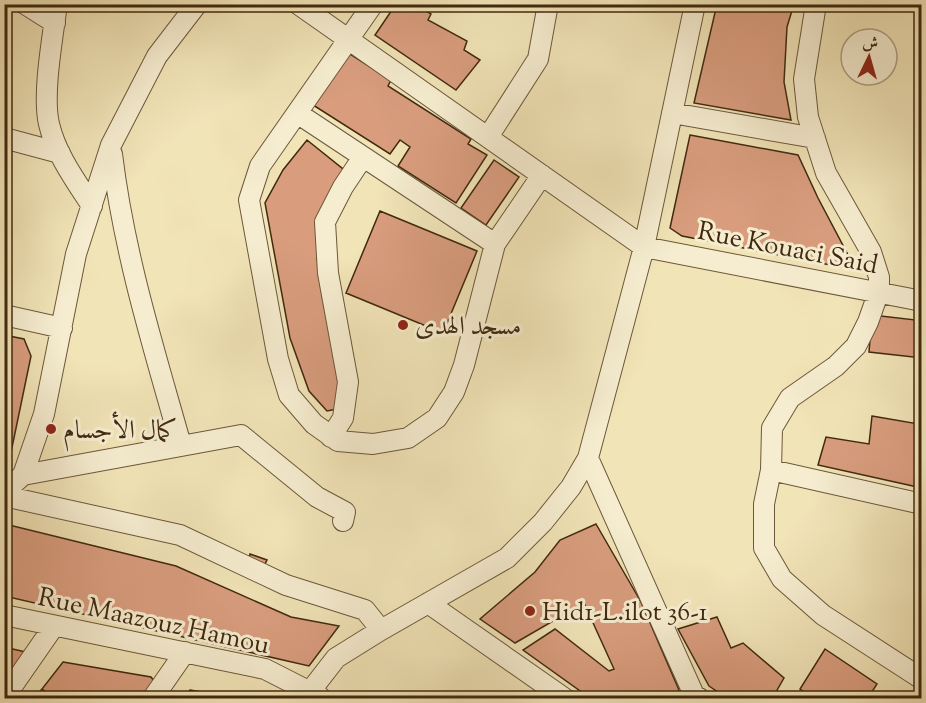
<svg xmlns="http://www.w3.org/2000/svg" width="926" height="703" font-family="'Sorts Mill Goudy',Amiri,serif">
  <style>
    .building { fill: #d99d7e; stroke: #402910; stroke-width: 1.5 }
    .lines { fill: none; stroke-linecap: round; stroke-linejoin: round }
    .minor-casing { stroke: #6c583a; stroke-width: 22 }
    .minor { stroke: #f6edd0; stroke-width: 20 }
    .poi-dot { fill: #8f2418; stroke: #f6edd0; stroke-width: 2 }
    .labels { text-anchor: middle; stroke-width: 6; stroke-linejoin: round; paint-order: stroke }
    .street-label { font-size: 26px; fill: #402910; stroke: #f6edd0 }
    .poi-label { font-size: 26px; fill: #402910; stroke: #f6edd0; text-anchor: start }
  </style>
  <rect width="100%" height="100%" fill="#f1e4b7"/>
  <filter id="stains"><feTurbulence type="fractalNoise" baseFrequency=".00333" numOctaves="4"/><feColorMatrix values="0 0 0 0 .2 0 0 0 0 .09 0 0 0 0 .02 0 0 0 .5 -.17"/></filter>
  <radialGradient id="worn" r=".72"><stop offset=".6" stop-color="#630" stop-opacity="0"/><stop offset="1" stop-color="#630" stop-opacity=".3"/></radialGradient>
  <path class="building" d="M396,4H415L431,14L428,20L467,41L464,50L480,60L456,90L375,35Z
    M717,4H794L787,27L784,82L791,120L694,103Z
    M347,52L391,80L388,86L471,139L468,144L487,155L456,203L398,166L410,147L400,140L390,154L313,105Z
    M690,135L798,155L818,198L856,270L682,236L670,228Z
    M307,140L348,173L319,214L317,258L343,391L337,409L327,411L309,391L290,338L265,203L283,170Z
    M494,160L519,177L486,225L461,208Z
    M380,211L477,251L443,333L346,293Z
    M872,315L915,320V317H922V358L869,352Z
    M4,335L24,339L31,356L9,462L4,464Z
    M872,416L919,424L917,447L922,448V488L818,465L826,437L869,444Z
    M5,524L176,566L291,617L339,626L309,666L4,596Z
    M596,524L641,602L679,690L674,698H590L523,650L555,629L609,671L614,669L584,603L515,643L480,619L535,572L560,540Z
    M250,554L267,560L264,566L248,561Z
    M717,617L731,648L743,643L784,678L776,692L789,698H727L709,686L678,629Z
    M4,647L30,653L4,690Z
    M825,649L877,684L868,698H813L800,689Z
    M63,662L151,677L157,685L148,698H55L42,689Z
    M42,689L55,698H34Z
    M190,690L236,698H183Z"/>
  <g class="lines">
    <g class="minor-casing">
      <path id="minor" d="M25,4L55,23
        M57,4C53,36 42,94 49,124C56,154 75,180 92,206
        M298,4L644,247L922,301
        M373,4L260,166L249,200L278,359L289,395L314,424L338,441L373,444L408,438L437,418L454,392L464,365L495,244L542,175
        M816,4L804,79L808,117L826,173L871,252L879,277V291L868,322L856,346L836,366L790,398L772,428L771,470L764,504V548L782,579L823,615L922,679
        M297,113L495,244
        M672,113L815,138
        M488,137L538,59L548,4
        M4,138L60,153
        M112,154C124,254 154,349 181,445
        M4,315L62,328
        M331,437L343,418L348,382L328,273L325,222L343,187L363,157
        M588,458L694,695L699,698
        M771,470L922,504
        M23,475L241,435L317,497L345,512L343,521
        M4,492L23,475L44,414L76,254L111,145L157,56L197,4
        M4,496L180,535L286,585L365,610L381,630
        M428,603L564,698
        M4,615L265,669L320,697
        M4,698L54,626
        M153,698L185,652
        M305,698L336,658L381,630L507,558L543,522L571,487L588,458L644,247L695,4"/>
    </g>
    <use href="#minor" class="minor"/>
  </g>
  <g class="poi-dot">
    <circle cx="403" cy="325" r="6"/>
    <circle cx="51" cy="429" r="6"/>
    <circle cx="530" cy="611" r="6"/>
  </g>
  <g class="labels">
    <g class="street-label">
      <text transform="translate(788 247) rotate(11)" y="9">Rue Kouaci Said</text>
      <text transform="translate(154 620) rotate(12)" y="9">Rue Maazouz Hamou</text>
    </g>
    <g class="poi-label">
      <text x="415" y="334">مسجد الهدى</text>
      <text x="63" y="438">كمال الأجسام</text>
      <text x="542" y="620">Hid1-L.ilot 36-1</text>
    </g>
  </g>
  <rect width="926" height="703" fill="none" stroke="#f1e4b7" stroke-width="24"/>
  <rect x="6" y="6" width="914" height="691" fill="none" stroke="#402910" stroke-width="3"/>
  <rect x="12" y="12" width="902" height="679" fill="none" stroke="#402910" stroke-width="1.5"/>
  <g transform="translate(869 57) rotate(5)"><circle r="28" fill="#f6edd0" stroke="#ad9f83" stroke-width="1.5"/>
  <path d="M0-4.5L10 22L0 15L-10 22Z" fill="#8f2418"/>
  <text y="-9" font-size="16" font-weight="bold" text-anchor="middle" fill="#402910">ش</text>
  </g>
  <rect width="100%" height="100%" filter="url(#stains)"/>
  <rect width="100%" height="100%" fill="url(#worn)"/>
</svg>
